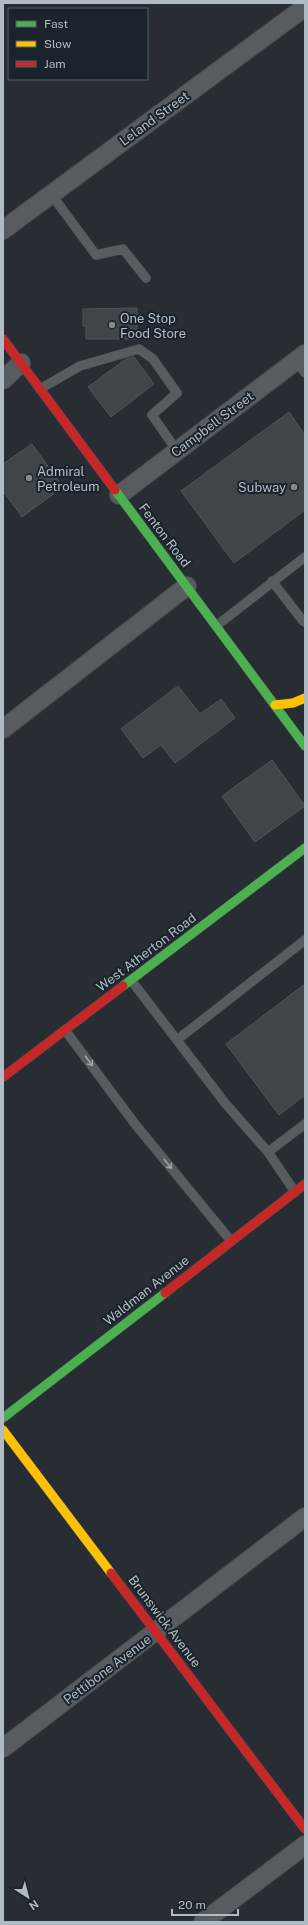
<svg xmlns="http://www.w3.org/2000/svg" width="308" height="1925" font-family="'Public Sans',sans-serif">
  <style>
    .building { fill: #3f4549; stroke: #4f555a }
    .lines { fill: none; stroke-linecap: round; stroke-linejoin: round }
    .lane-casing { stroke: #45494d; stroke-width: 10 }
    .street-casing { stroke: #45494d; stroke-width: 20 }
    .fast-casing { stroke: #45494d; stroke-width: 10 }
    .slow-casing { stroke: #45494d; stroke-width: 10 }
    .jam-casing { stroke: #45494d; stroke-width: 10 }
    .lane { stroke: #575c61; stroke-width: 9 }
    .street { stroke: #575c61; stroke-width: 18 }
    .fast { stroke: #4caf50; stroke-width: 9 }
    .slow { stroke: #ffc107; stroke-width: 9 }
    .jam { stroke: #c62828; stroke-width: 9 }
    .oneway { stroke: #9aa3ab }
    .poi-dot { fill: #818991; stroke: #1b242c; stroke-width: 1.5 }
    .labels { text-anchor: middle; stroke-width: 4; stroke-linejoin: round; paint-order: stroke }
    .street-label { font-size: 13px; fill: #b1bbc4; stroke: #1b242c }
    .poi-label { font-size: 13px; fill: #b1bbc4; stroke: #1b242c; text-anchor: start }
  </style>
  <rect width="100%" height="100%" fill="#272d32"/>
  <path class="building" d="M137,308V339H86V326H83V309Z
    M134,357L154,384L111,417L88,387L126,359Z
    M289,412L305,435V510L234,563L181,491Z
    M32,444L63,487L22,517L3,491V464Z
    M178,686L200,714L221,699L235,718L175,763L161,745L143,758L121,729Z
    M272,760L305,806L255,842L222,796Z
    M305,984V1095L279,1115L226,1044Z"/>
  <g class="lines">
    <g class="lane-casing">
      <path id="lane" d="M51,194L96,255L123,249L146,278
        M296,360L305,373
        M40,389L80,366L139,349L153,359L177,393L152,415L177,451
        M272,581L303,621L305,622
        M216,626L305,557
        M131,980L225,1103L268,1152
        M65,1030L135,1124L231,1241
        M177,1040L305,940
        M295,1192L268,1152L305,1124"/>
    </g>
    <g class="street-casing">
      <path id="street" d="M3,230L305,7
        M3,380L21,363
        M119,495L305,354
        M3,729L187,586
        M3,1748L305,1517
        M203,1922L305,1845"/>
    </g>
    <g class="fast-casing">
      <path id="fast" d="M115,490L305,746
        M123,986L305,848
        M3,1418L165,1293"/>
    </g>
    <g class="slow-casing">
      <path id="slow" d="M275,705L293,703L305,698
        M3,1430L111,1573"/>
    </g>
    <g class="jam-casing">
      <path id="jam" d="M3,339L115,490
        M3,1077L123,986
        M165,1293L305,1184
        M111,1573L305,1829"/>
    </g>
    <use href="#lane" class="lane"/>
    <use href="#street" class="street"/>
    <use href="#fast" class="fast"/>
    <use href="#slow" class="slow"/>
    <use href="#jam" class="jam"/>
  </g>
  <defs><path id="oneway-shaft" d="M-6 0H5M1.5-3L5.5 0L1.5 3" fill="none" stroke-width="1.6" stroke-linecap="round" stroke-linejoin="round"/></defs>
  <g class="oneway">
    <use href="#oneway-shaft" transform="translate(89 1061) rotate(53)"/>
    <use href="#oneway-shaft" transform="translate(168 1164) rotate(51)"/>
  </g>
  <g class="poi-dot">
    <circle cx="112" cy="325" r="4"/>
    <circle cx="29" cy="478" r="4"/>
    <circle cx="294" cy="487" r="4"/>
  </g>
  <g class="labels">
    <g class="street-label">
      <text transform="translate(154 118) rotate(-36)" y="5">Leland Street</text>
      <text transform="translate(212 424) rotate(-37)" y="5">Campbell Street</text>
      <text transform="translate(165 535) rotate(53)" y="5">Fenton Road</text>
      <text transform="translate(146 952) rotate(-37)" y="5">West Atherton Road</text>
      <text transform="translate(146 1290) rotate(-38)" y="5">Waldman Avenue</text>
      <text transform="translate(165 1621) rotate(53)" y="5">Brunswick Avenue</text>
      <text transform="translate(107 1669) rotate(-37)" y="5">Pettibone Avenue</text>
    </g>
    <g class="poi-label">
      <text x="120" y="323">One Stop<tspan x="120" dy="15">Food Store</tspan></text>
      <text x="37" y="476">Admiral<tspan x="37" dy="15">Petroleum</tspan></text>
      <text x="286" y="492" text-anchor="end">Subway</text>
    </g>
  </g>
  <rect width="308" height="1925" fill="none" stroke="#b1bbc4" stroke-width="8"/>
  <rect x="8" y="8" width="140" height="72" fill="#1b242c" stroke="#576069"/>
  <rect x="16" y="21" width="20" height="6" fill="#4caf50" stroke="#576069"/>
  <text x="44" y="28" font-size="12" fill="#b1bbc4">Fast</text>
  <rect x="16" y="41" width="20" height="6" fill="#ffc107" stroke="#576069"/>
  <text x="44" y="48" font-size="12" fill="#b1bbc4">Slow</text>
  <rect x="16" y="61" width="20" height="6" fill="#c62828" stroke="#576069"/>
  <text x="44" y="68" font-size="12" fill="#b1bbc4">Jam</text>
  <g transform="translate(28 1897) rotate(144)" stroke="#1b242c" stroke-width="3" paint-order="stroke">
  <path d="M0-3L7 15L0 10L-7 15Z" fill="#b1bbc4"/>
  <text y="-6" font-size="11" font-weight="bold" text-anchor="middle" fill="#b1bbc4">N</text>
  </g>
  <path d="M172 1909v6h66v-6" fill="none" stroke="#b1bbc4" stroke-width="2"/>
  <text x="178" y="1909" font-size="12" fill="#b1bbc4" stroke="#1b242c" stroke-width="3" paint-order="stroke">20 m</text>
</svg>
